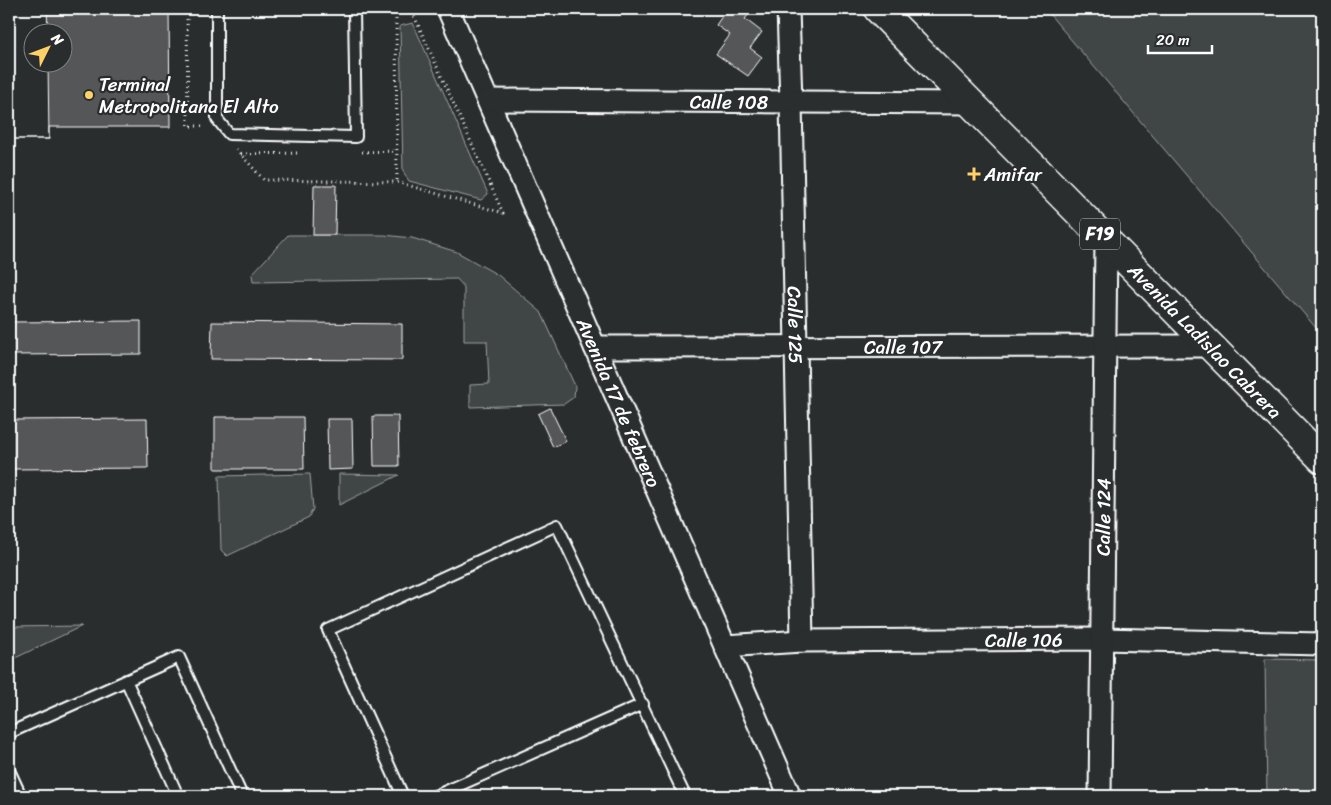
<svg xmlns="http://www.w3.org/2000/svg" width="1331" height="805" font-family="Sriracha,sans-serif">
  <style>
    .green { fill: #414445; stroke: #a0a2a2 }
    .building { fill: #555758; stroke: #fff; fill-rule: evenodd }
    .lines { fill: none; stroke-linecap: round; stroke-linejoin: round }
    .lane-casing { stroke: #fff; stroke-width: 14 }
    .street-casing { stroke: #fff; stroke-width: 25 }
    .highway-casing { stroke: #fff; stroke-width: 31 }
    .path { stroke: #fff; stroke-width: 3; stroke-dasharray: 1 4; stroke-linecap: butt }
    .lane { stroke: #2a2d2e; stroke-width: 10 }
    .street { stroke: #2a2d2e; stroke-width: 21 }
    .highway { stroke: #2a2d2e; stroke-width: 28 }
    .poi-dot { fill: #ffd166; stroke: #2a2d2e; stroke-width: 2 }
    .labels { text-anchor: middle; stroke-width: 4.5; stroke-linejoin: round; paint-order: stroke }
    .shield { fill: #2a2d2e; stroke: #bfc0c0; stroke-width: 1 }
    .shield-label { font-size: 18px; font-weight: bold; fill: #fff }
    .poi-label { font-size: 19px; fill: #fff; stroke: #2a2d2e; text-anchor: start }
    .street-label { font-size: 19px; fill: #fff; stroke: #2a2d2e }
  </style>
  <rect width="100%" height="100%" fill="#2a2d2e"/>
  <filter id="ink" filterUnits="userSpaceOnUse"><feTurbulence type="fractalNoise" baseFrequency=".02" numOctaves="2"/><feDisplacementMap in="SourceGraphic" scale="10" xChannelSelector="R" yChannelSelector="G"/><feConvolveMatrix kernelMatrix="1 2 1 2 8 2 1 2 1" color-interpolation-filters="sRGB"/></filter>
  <g filter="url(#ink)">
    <path class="green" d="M1045,9H1322V335Z
      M413,23L488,194L481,200L409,181L403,171L400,26Z
      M288,235H384L412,238L457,252L498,275L541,312L575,386L574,397L564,404L470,407V385L489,384L487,341H464V287L457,279L253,282L252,274Z
      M310,474L313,509L309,517L227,556L221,550L219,476Z
      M339,474L399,475L339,505Z
      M82,626L9,661V627Z
      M1265,659L1322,660V796H1267Z"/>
    <path class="building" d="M9,9H169L170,127H49V139H9ZM32,32H62V62H32Z
      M9,9H47L48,32H32V62H48L49,139H9Z
      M727,9H753L745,19L762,32L750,48L762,57L748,76L716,54L730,35L716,25Z
      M314,185H336L335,235H313Z
      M141,321V354L9,355V322Z
      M212,322L402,324V360L211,359Z
      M550,408L566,441L553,447L538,414Z
      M373,416H398L399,466H374Z
      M215,417H303L304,469H215Z
      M147,419L148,468L9,469V420Z
      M327,419H352L353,469L328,470Z"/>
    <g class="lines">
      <g class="lane-casing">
        <path id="lane" d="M217,9V119L229,134L356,137L354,9
          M126,680L178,796
          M9,733L179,657L242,796
          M9,770L21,796
          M403,796L328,630L557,525L685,796
          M435,796L643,704"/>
      </g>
      <g class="street-casing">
        <g id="street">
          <path id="s1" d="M448,9L790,796"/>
          <path id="s2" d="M788,9L791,102L802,641"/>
          <path id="s3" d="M488,100L971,103"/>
          <path id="s4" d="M595,347L1211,346"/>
          <path id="s5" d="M725,646L802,641L1101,639L1322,644"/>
          <path id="s6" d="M1100,796L1106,240"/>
        </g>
      </g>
      <g class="highway-casing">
        <g id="highway">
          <path id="s7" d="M878,9L1322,459"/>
        </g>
      </g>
      <path class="path" d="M187,9L188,126H205
        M396,9L397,182
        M236,149L264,180L397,182L503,213L411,9
        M362,152L397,151
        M241,154L301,153"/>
      <use href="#lane" class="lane"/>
      <use href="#street" class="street"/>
      <use href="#highway" class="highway"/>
    </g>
  </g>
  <g class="poi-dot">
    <circle cx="89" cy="95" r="5"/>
    <path d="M971.5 166.5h5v5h5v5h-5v5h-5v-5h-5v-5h5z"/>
  </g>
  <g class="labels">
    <rect class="shield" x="1080" y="218.5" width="40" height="31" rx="4"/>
    <g class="shield-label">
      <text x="1100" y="240">F19</text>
    </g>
    <g class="poi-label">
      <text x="99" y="91">Terminal<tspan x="99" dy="22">Metropolitana El Alto</tspan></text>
      <text x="984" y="181">Amifar</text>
    </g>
    <g class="street-label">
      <text dy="7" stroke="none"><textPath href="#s3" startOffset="241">Calle 108</textPath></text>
      <text dy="7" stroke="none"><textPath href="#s2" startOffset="316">Calle 125</textPath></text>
      <text dy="7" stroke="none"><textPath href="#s7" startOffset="466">Avenida Ladislao Cabrera</textPath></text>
      <text dy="7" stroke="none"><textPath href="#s4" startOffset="308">Calle 107</textPath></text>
      <text dy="7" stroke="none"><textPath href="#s1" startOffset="429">Avenida 17 de febrero</textPath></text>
      <text dy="7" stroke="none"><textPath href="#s6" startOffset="279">Calle 124</textPath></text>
      <text dy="7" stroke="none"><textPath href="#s5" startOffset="299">Calle 106</textPath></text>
    </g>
  </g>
  <rect width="1331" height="805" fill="none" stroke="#2a2d2e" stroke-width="30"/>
  <rect x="15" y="15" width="1301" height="775" fill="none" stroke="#fff" stroke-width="2" filter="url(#ink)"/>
  <g transform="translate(48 48) rotate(48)"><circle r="24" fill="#2a2d2e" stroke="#7f8182"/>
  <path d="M0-4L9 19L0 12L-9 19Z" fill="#ffd166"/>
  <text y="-8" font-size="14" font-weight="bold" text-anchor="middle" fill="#ffffff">N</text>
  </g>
  <path d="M1148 45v8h64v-8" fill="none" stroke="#ffffff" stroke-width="2.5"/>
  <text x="1156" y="45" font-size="15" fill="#ffffff" stroke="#2a2d2e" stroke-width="4" paint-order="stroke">20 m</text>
</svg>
